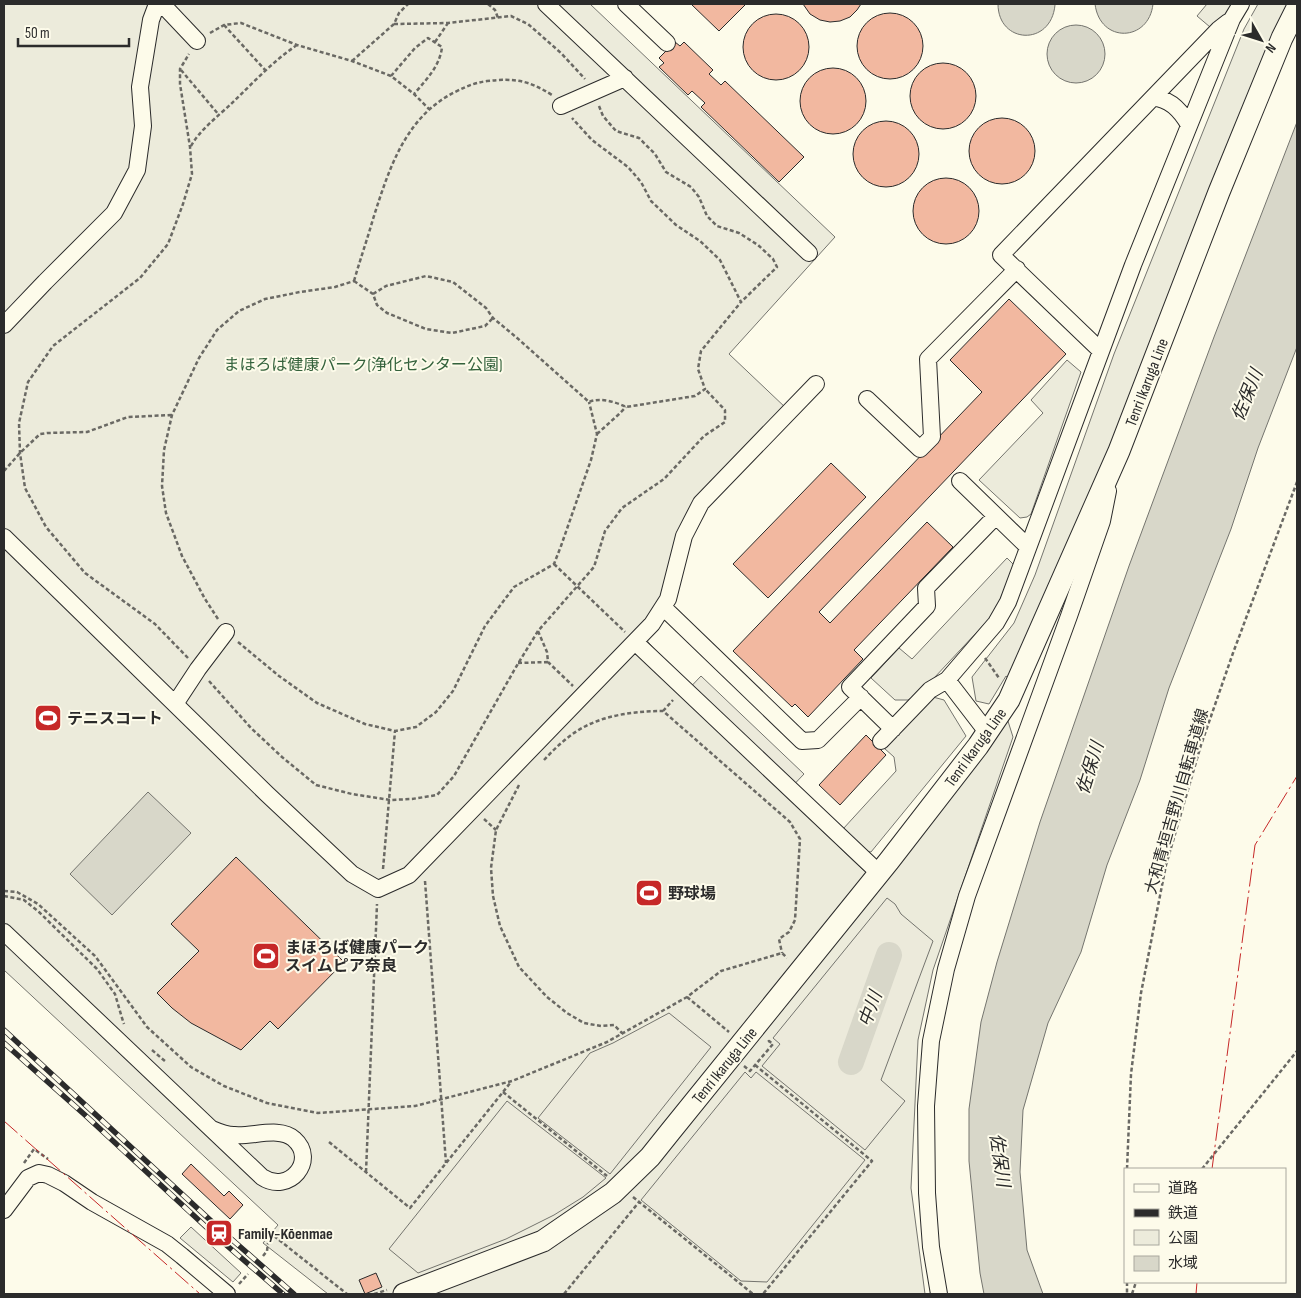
<svg xmlns="http://www.w3.org/2000/svg" width="1301" height="1298" font-family="'Sofia Sans Condensed','Noto Sans JP',sans-serif">
  <style>
    .green { fill: #ecebdb; stroke: #74746e }
    .parking { fill: #eceadb; stroke: #74746e }
    .water { fill: #d8d7c9; stroke: #74746e }
    .lines { fill: none; stroke-linecap: round; stroke-linejoin: round }
    .river { stroke: #d8d7c9; stroke-width: 26 }
    .building { fill: #f2b8a0; stroke: #2b2b2b }
    .minor-casing { stroke: #2b2b2b; stroke-width: 18 }
    .major-casing { stroke: #2b2b2b; stroke-width: 23 }
    .path { stroke: #6a6964; stroke-width: 2.5; stroke-dasharray: 4 2.5; stroke-linecap: butt }
    .minor { stroke: #fdfbea; stroke-width: 16 }
    .major { stroke: #fdfbea; stroke-width: 21 }
    .rail-casing { stroke: #2b2b2b; stroke-width: 5.5 }
    .rail { stroke: #fdfbea; stroke-width: 4; stroke-dasharray: 11; stroke-linecap: butt }
    .power { stroke: #c62828; stroke-width: 1; stroke-dasharray: 18 4 2.5 4; stroke-linecap: butt }
    .labels { text-anchor: middle; stroke-width: 4; stroke-linejoin: round; paint-order: stroke }
    .park-label { font-size: 16px; fill: #34623c; stroke: #fdfbea }
    .street-label { font-size: 16px; fill: #2b2b2b; stroke: #fdfbea }
    .poi-label { font-size: 16px; font-weight: bold; fill: #2b2b2b; stroke: #fdfbea; text-anchor: start }
    .water-label { font-size: 18px; font-style: italic; fill: #2b2b2b; stroke: #fdfbea }
  </style>
  <rect width="100%" height="100%" fill="#fdfbea"/>
  <path class="green" d="M4,4H590L835,237L729,354L787,409L695,502L665,588L656,607L637,629L655,650L682,696L860,867L879,883L1007,718L1013,737L933,970L918,1040L911,1188L925,1294H328L263,1243L278,1225L4,970Z
    M1207,4H1234L1229,12L1210,27L1197,16Z
    M1258,4H1291L1111,454L1011,680L1006,676L989,704L976,701L972,677L1014,623L1035,575L1114,354L1244,29Z
    M1067,360L1081,372L1031,514L1027,517L1020,518L979,480L1043,413L1031,400Z
    M1007,558L1014,565L1000,600L990,618L920,693L908,700H895L871,678L899,648L912,659Z
    M933,697L944,700L966,736L871,852L865,851L843,829L896,771L894,757L884,748Z
    M191,1227L241,1273L233,1282L180,1238Z"/>
  <path class="parking" d="M701,676L804,774L785,794L682,696Z
    M887,898L895,904L901,914L933,941L881,1080L905,1101L865,1150L762,1066L780,1044L773,1038Z
    M669,1013L711,1047L610,1174L538,1118L590,1053L613,1043Z
    M745,1072L751,1078L756,1072L865,1160L767,1282L741,1281L641,1200Z
    M507,1101L606,1178L583,1197L554,1215L506,1239L418,1273L389,1249Z"/>
  <path class="water" d="M998,4H1055V5C1051,47 998,44 998,4Z
    M1095,4H1153C1149,42 1100,44 1095,4Z
    M1047 54a29 29 0 1 1 58 0a29 29 0 1 1-58 0Z
    M1297,122V347L1258,448L1231,529L1169,688L1140,780L1107,865L1081,952L1048,1023L1023,1110L1020,1172L1027,1250L1043,1294H984L980,1273L969,1161V1109L981,1022L997,962L1040,822L1129,566L1214,337Z
    M148,792L191,833L112,915L70,874Z"/>
  <g class="lines">
    <path class="river" d="M851,1062L889,955"/>
  </g>
  <path class="building" d="M691,4H746L719,31Z
    M803,4H861L857,10L850,17L840,21L830,22L820,20L810,14Z
    M857 46a33 33 0 1 1 66 0a33 33 0 1 1-66 0Z
    M743 47a33 33 0 1 1 66 0a33 33 0 1 1-66 0Z
    M675,42L680,46L684,42L713,70L709,74L721,85L725,81L804,157L779,182L701,107L705,103L692,91L688,95L659,67L664,63L659,58Z
    M910 96a33 33 0 1 1 66 0a33 33 0 1 1-66 0Z
    M800 101a33 33 0 1 1 66 0a33 33 0 1 1-66 0Z
    M969 151a33 33 0 1 1 66 0a33 33 0 1 1-66 0Z
    M853 154a33 33 0 1 1 66 0a33 33 0 1 1-66 0Z
    M913 211a33 33 0 1 1 66 0a33 33 0 1 1-66 0Z
    M1009,299L1066,354L819,612L830,623L927,522L953,547L854,650L863,659L808,717L795,704L792,707L733,651L982,392L950,360Z
    M831,463L866,497L768,598L733,564Z
    M866,735L886,755L840,805L819,785Z
    M236,857L344,962L278,1029L270,1021L241,1050L191,1023L172,1008L157,993L199,951L171,924Z
    M191,1164L224,1196L229,1191L243,1205L230,1219L182,1174Z
    M376,1273L382,1287L365,1294L359,1280Z"/>
  <g class="lines">
    <g class="minor-casing">
      <path id="minor" d="M162,4L197,41
        M546,4L809,253
        M626,4L667,43
        M1153,98C1170,98 1181,111 1189,125
        M561,106L625,78
        M4,325L45,282L114,213L137,170L143,126L140,87L151,20L157,4
        M1101,351L1001,255L1219,29L1228,22
        M867,399L920,449L932,437L928,359L1017,269
        M960,481L1028,547
        M4,537L267,794L352,874L378,889L409,875L652,624L668,599L684,536L701,503L816,384
        M663,607L802,741L818,740L861,697
        M635,642L879,873
        M947,680L987,732
        M175,704L198,669L226,632
        M893,729L850,687L927,606L926,588L996,516
        M881,741L930,690L947,680L996,623L1008,602L1133,265L1232,19L1241,4
        M4,932L262,1177C289,1195 318,1160 294,1139C280,1126 252,1137 234,1135C226,1135 219,1132 212,1129
        M4,1210L28,1178L39,1173L48,1175L64,1183L92,1202L167,1244L182,1256L227,1294
        M939,1294L931,1247L927,1193L926,1106L931,1041L946,969L967,896L1069,616L1102,521L1108,491"/>
    </g>
    <g class="major-casing">
      <path id="major" d="M404,1294L543,1241L613,1193L650,1157L670,1132L889,861L978,746L1009,700L1119,451L1219,192L1282,38L1297,8"/>
    </g>
    <path class="path" d="M488,4L495,10L498,18
      M394,24L448,23L511,16L528,24L561,53L585,79
      M224,25L266,71
      M210,33L224,25L241,23L297,45L352,61L391,76L414,94L429,109
      M435,42L448,23
      M352,61L394,24L399,13L408,4
      M181,70L219,115
      M391,76L415,48L428,38L442,47C440,66 426,80 414,94
      M599,106L603,116L616,131L639,138L655,154L666,172L691,187L699,197L707,216L717,226L739,233L758,245L773,259L777,267L741,302
      M191,146C199,131 218,116 231,104C252,84 273,61 297,45
      M354,281C360,260 367,240 373,219C389,169 405,117 455,92C467,86 474,83 487,81C515,78 528,80 552,95
      M354,281L373,294L377,305L387,313L426,329L452,333L485,326L493,318
      M373,294L386,286L426,276L453,282L486,308L493,318L516,337L589,402C600,397 616,402 626,407L695,396L705,389L698,369L701,351L741,302L720,260L700,241L676,225L651,201L641,182L628,167L592,140L572,118
      M597,434L618,415L626,407
      M4,471L20,453L40,434L47,433L87,432L128,417L172,415
      M554,564L625,632
      M218,619L205,599L182,556L166,513L162,486L164,450L172,415L199,358L217,330L239,311L265,299L300,292L335,287L354,281
      M538,631L547,652L548,662L573,686
      M238,642L279,676L317,703L365,724L395,731L416,727L436,712L453,691L485,626L514,587L554,564L561,546L591,460L597,434L589,402
      M188,658L155,624L85,573L46,527L25,488L20,453L19,423L28,382L53,346L140,278L168,244L183,204L192,174L190,147L180,84V69L189,54
      M985,658L999,678
      M518,663L548,662
      M209,681L251,728L282,757L316,785L352,794L390,800L412,799L437,795L454,776L516,667L538,631L594,567L605,531L622,508L664,479L704,436L725,422V410L705,389
      M663,711L673,700
      M544,760C557,746 572,732 590,724C612,714 639,711 663,711L790,822L800,839L795,920L789,932L779,939L782,953
      M519,785L496,830L491,868L493,896L500,926L519,967L547,997L567,1013L584,1023L601,1026L614,1025L622,1033
      M484,819L496,830
      M383,869L395,731
      M425,881L446,1163
      M4,891L17,892L38,904L95,956L147,1027L191,1067L224,1086L267,1103L318,1113L415,1106L512,1081L607,1042L687,997L721,971L782,953L787,958
      M4,896L24,900L39,912L97,969L115,994L122,1018L124,1024
      M687,997L729,1032
      M152,1050L166,1062
      M755,1065L872,1161L763,1294
      M744,1066L750,1071L773,1044L769,1041L766,1043
      M503,1092L607,1176
      M329,1142L410,1208L511,1082
      M24,1163L34,1149L48,1159
      M1127,1169L1131,1074L1141,993L1166,865L1201,745L1233,653L1297,482
      M1202,1169L1297,1051
      M366,1172L377,904
      M633,1197L753,1294
      M274,1236L347,1294
      M263,1256L267,1251L268,1243
      M1127,1282V1294
      M239,1284L248,1274
      M374,1294L387,1290
      M564,1294L639,1202
      M1132,1294L1136,1282"/>
    <use href="#minor" class="minor"/>
    <use href="#major" class="major"/>
    <g class="rail-casing">
      <path id="rail" d="M4,1030L221,1230L294,1294
        M4,1043L85,1115L217,1237L283,1294"/>
    </g>
    <use href="#rail" class="rail"/>
    <path class="power" d="M4,1121L200,1294
      M1212,1169L1255,845L1297,776
      M1196,1294L1197,1282"/>
  </g>
  <defs>
    <g id="stadium-square" transform="scale(1.4375)"><rect x="-9" y="-9" width="18" height="18" rx="4" fill="#c62828" stroke="#fdfbea"/><path d="M0-5a6.5 5 0 1 0 0 10a6.5 5 0 1 0 0-10ZM-3.5-1.8h7v3.6h-7Z" fill="#fff"/></g>
    <g id="station-square" transform="scale(1.4375)"><rect x="-9" y="-9" width="18" height="18" rx="4" fill="#c62828" stroke="#fdfbea"/><path d="M-3-6H3Q5-6 5-4V2Q5 4 3 4L4.5 6H3L1.5 4h-3L-3 6H-4.5L-3 4Q-5 4-5 2V-4Q-5-6-3-6ZM-3.5-4v3h7v-3ZM-3.5 1v1.5H-2V1ZM2 1v1.5H3.5V1Z" fill="#fff"/></g>
  </defs>
  <g fill-rule="evenodd">
    <use href="#stadium-square" x="48" y="718"/>
    <use href="#stadium-square" x="649" y="893"/>
    <use href="#stadium-square" x="266" y="956"/>
    <use href="#station-square" x="219" y="1233"/>
  </g>
  <g class="labels">
    <g class="park-label">
      <text x="363" y="370">まほろば健康パーク(浄化センター公園)</text>
    </g>
    <g class="street-label">
      <text transform="translate(1146 382) rotate(-69)" y="6">Tenri Ikaruga Line</text>
      <text transform="translate(975 747) rotate(-54)" y="6">Tenri Ikaruga Line</text>
      <text transform="translate(1176 801) rotate(-74)" y="6">大和青垣吉野川自転車道線</text>
      <text transform="translate(724 1065) rotate(-51)" y="6">Tenri Ikaruga Line</text>
    </g>
    <g class="poi-label">
      <text x="67" y="724">テニスコート</text>
      <text x="668" y="899">野球場</text>
      <text x="285" y="953">まほろば健康パーク<tspan x="285" dy="18">スイムピア奈良</tspan></text>
      <text x="238" y="1239">Family-Kōenmae</text>
    </g>
    <g class="water-label">
      <text transform="translate(1247 395) rotate(-68)" y="6">佐保川</text>
      <text transform="translate(1090 768) rotate(-73)" y="6">佐保川</text>
      <text transform="translate(870 1009) rotate(-70)" y="6">中川</text>
      <text transform="translate(1000 1160) rotate(82)" y="6">佐保川</text>
    </g>
  </g>
  <rect width="1301" height="1298" fill="none" stroke="#2b2b2b" stroke-width="10"/>
  <rect x="1124" y="1168" width="162" height="115" fill="#fdfbea" stroke="#a9a89e"/>
  <rect x="1134" y="1184" width="25" height="8" fill="#fdfbea" stroke="#a9a89e"/>
  <text x="1168" y="1193" font-size="15" fill="#2b2b2b">道路</text>
  <rect x="1134" y="1209" width="25" height="8" fill="#2b2b2b" stroke="#a9a89e"/>
  <text x="1168" y="1218" font-size="15" fill="#2b2b2b">鉄道</text>
  <rect x="1134" y="1230" width="25" height="15" fill="#ecebdb" stroke="#a9a89e"/>
  <text x="1168" y="1243" font-size="15" fill="#2b2b2b">公園</text>
  <rect x="1134" y="1256" width="25" height="15" fill="#d8d7c9" stroke="#a9a89e"/>
  <text x="1168" y="1268" font-size="15" fill="#2b2b2b">水域</text>
  <g transform="translate(1261 40) rotate(129)" stroke="#fdfbea" stroke-width="4" paint-order="stroke">
  <path d="M0-4L9 19L0 12L-9 19Z" fill="#2b2b2b"/>
  <text y="-8" font-size="14" font-weight="bold" text-anchor="middle" fill="#2b2b2b">N</text>
  </g>
  <path d="M18 38v8h111v-8" fill="none" stroke="#2b2b2b" stroke-width="2.5"/>
  <text x="25" y="38" font-size="15" fill="#2b2b2b" stroke="#fdfbea" stroke-width="4" paint-order="stroke">50 m</text>
</svg>
